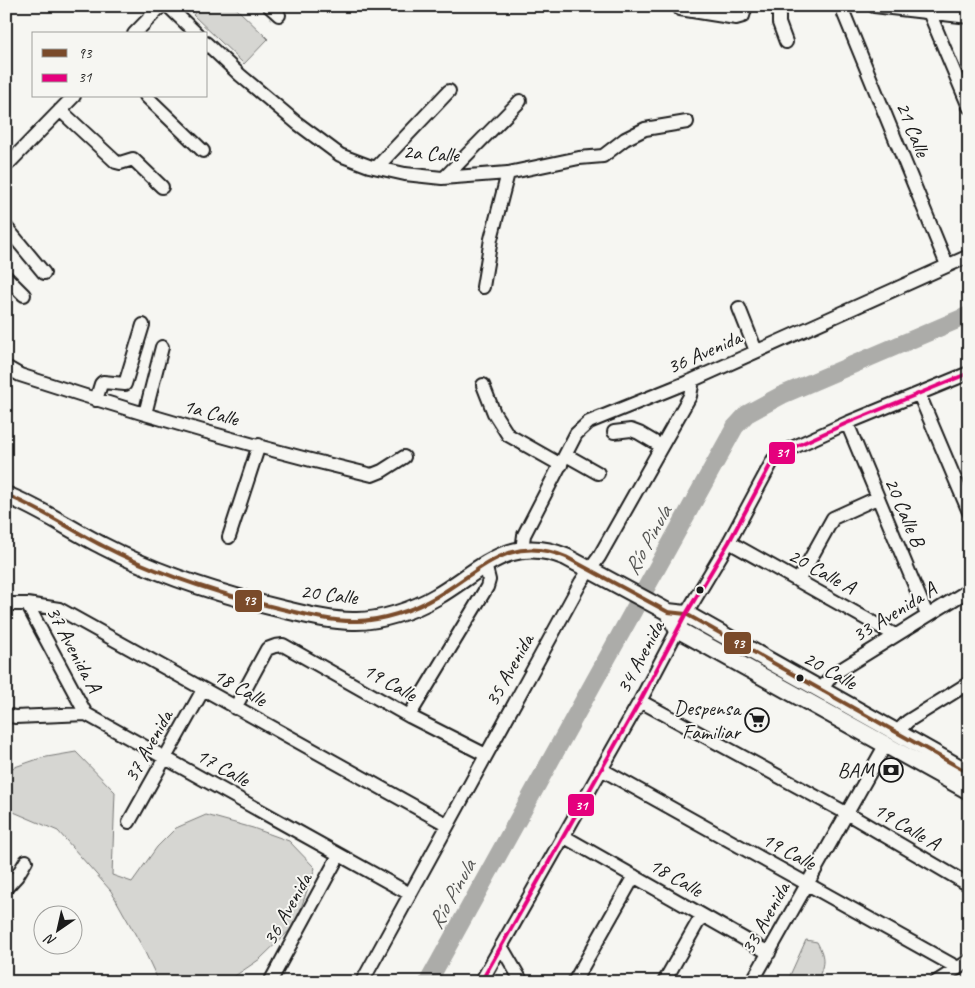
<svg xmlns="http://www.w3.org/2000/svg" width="975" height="988" font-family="Caveat,sans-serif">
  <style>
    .green { fill: #d6d6d2; stroke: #797977 }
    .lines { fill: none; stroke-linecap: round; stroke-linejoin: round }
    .river { stroke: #acaca9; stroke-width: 18 }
    .minor-casing { stroke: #1c1c1c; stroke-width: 16 }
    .major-casing { stroke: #1c1c1c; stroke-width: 20 }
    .minor { stroke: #f6f6f2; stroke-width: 12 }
    .major { stroke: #f6f6f2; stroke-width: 16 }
    .bus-1-casing { stroke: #f6f6f2; stroke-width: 8 }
    .bus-2-casing { stroke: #f6f6f2; stroke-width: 8 }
    .bus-1 { stroke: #7a4b2a; stroke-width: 4 }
    .bus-2 { stroke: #e5007d; stroke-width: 4 }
    .bus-dot { fill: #1c1c1c; stroke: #f6f6f2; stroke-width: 2 }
    .labels { text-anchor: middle; stroke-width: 4; stroke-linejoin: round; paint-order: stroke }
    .street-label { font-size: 21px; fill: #1c1c1c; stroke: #f6f6f2 }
    .poi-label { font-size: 21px; fill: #1c1c1c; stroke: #f6f6f2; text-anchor: end }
    .water-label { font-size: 22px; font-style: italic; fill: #565654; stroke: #f6f6f2 }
    .line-badge { stroke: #f6f6f2; stroke-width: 2 }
    .badge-label { font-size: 14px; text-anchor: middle; font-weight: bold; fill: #fff }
  </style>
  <rect width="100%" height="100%" fill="#f6f6f2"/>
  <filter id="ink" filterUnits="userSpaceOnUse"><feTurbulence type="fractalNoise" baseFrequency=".02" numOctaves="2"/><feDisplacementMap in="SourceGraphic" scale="10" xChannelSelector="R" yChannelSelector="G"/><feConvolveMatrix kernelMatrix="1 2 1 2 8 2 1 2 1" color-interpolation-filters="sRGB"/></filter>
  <g filter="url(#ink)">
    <path class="green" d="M201,6H234L268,39L244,64L193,15Z
      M76,752L115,792L112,875L132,882L157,847L176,828L206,815L253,828L289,841L315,868L295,925L260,959L226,982H159L143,948L111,891L58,831L9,810L6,811V770L41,758Z
      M806,940L817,942C826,959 824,964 817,982H787Z"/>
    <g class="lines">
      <path class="river" d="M428,982L735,427L747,414L782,395L969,315"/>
      <g class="minor-casing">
        <path id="minor" d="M168,6L197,34
          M269,6L279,15
          M779,6V23L786,42
          M874,6L969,17
          M844,7V14L947,265
          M680,9L736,18L743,16L746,6
          M929,12L969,107
          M134,34L161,6
          M206,43L240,75L297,123L340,155L369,166L405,174L442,178L508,173L579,158L603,156L625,139L645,129L687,122
          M146,96L203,151
          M60,110L116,162L120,163L133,159L162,187
          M6,166L74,96
          M377,167L449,91
          M445,177L520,101
          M6,227L44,273
          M6,277L24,295
          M483,287L491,239L508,173
          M739,308L756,351
          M6,367L20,375C136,413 254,447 372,475L382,471L404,457
          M483,385L494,413L508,435L561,465
          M919,394L969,512
          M96,400L101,384L103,382L125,384L143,325
          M145,414L162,347
          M847,423L927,615
          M614,432L631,430L639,433L661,446
          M566,455L598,473
          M229,537L259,445
          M729,542L895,635
          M522,550L524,535L576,434L589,422L693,380L969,256
          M798,581L833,518L877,498
          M6,604H27L59,609L448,825
          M27,604L86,714
          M821,690L832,675L969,590
          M640,701L848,814L969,885
          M235,708L267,649L275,646L283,645L409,716L486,755
          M6,715L15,717L86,714L410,894
          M409,716L487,587L489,580L485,564
          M897,732L908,721L969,683
          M601,769L958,968
          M129,822L203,690
          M563,836L769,953
          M6,888L17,876L26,861
          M501,946L522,982
          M270,982L339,855
          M362,982L581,582L599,557L690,396L693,380
          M481,982L640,701L686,614L729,542L773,460L781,453L847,423L969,373
          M574,982L634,876
          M664,982L702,915
          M752,982L886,744
          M936,982L969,961"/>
      </g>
      <g class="major-casing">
        <path id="major" d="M6,495C40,508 71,530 103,546C161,576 222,595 286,610C307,615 331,621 353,621C379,622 414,610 436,597C481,571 509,533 566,557L668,612L686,614L969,773
          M668,612L677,629L969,791"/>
      </g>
      <use href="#minor" class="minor"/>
      <use href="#major" class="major"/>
      <g class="bus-1-casing">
        <path id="bus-1" d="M6,495C40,508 71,530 103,546C161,576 222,595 286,610C307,615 331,621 353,621C379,622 414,610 436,597C481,571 509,533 566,557L668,612L686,614L969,773"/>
      </g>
      <g class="bus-2-casing">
        <path id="bus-2" d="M481,982L640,701L686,614L729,542L773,460L781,453L847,423L969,373"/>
      </g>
      <use href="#bus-1" class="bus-1"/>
      <use href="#bus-2" class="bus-2"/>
    </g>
  </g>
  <defs>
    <g id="supermarket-ring" transform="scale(1.25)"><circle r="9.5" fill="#f6f6f2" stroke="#1c1c1c" stroke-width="1.5"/><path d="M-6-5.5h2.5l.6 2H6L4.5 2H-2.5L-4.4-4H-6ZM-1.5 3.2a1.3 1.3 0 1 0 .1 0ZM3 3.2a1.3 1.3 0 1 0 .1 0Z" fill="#1c1c1c"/></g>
    <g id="bank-ring" transform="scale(1.25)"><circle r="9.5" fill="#f6f6f2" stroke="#1c1c1c" stroke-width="1.5"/><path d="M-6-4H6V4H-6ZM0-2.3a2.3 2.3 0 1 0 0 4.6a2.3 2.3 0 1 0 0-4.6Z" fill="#1c1c1c"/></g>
  </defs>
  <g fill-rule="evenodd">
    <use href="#supermarket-ring" x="757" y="720"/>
    <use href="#bank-ring" x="891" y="770"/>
  </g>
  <g class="bus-dot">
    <circle cx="700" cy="590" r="4.5"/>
    <circle cx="800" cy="678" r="4.5"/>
  </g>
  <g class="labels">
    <g class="street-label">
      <text transform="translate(913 129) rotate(68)" y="7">21 Calle</text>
      <text transform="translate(431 153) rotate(4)" y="7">2a Calle</text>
      <text transform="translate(704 352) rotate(-24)" y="7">36 Avenida</text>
      <text transform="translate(211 412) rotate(15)" y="7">1a Calle</text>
      <text transform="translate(905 512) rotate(67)" y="7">20 Calle B</text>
      <text transform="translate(822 571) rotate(29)" y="7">20 Calle A</text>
      <text transform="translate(329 594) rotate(7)" y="7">20 Calle</text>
      <text transform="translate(894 612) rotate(-32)" y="7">33 Avenida A</text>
      <text transform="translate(74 649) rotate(62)" y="7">37 Avenida A</text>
      <text transform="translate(640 657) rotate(-62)" y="7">34 Avenida</text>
      <text transform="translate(509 670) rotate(-61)" y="7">35 Avenida</text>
      <text transform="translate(830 670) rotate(29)" y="7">20 Calle</text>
      <text transform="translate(390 682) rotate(29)" y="7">19 Calle</text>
      <text transform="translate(240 687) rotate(29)" y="7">18 Calle</text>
      <text transform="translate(148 746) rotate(-61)" y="7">37 Avenida</text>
      <text transform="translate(223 767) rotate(29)" y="7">17 Calle</text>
      <text transform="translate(907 826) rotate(31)" y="7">19 Calle A</text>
      <text transform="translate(789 851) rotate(28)" y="7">19 Calle</text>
      <text transform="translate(676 877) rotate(30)" y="7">18 Calle</text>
      <text transform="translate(287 909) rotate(-61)" y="7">36 Avenida</text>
      <text transform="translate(765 918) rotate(-61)" y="7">33 Avenida</text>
    </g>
    <g class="poi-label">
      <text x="740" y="715">Despensa<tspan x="740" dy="24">Familiar</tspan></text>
      <text x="874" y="777">BAM</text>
    </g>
    <g class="water-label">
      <text transform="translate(647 540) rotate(-61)" y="8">Río Pinula</text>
      <text transform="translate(451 894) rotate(-61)" y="8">Río Pinula</text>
    </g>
  </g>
  <g class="line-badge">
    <rect x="768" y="441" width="28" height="24" rx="5" fill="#e5007d"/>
    <rect x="234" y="589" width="29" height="24" rx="5" fill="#7a4b2a"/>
    <rect x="723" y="631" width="29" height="24" rx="5" fill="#7a4b2a"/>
    <rect x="567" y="793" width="28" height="24" rx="5" fill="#e5007d"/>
  </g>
  <g class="badge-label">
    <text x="782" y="457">31</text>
    <text x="249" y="605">93</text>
    <text x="738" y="648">93</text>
    <text x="581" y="810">31</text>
  </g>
  <rect width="975" height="988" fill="none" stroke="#f6f6f2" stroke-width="25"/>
  <rect x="12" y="12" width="950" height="963" fill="none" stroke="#1c1c1c" stroke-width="2" filter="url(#ink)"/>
  <rect x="32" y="32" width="175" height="65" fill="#f6f6f2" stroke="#9f9f9c"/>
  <rect x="42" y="49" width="25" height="8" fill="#7a4b2a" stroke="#9f9f9c"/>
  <text x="78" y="58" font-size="15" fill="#1c1c1c">93</text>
  <rect x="42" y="74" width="25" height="8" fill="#e5007d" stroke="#9f9f9c"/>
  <text x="78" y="82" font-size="15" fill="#1c1c1c">31</text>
  <g transform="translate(58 930) rotate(214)"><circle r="24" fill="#f6f6f2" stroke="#9f9f9c"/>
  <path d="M0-4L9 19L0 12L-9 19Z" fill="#1c1c1c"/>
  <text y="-8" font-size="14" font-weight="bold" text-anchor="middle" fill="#1c1c1c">N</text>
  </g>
</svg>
